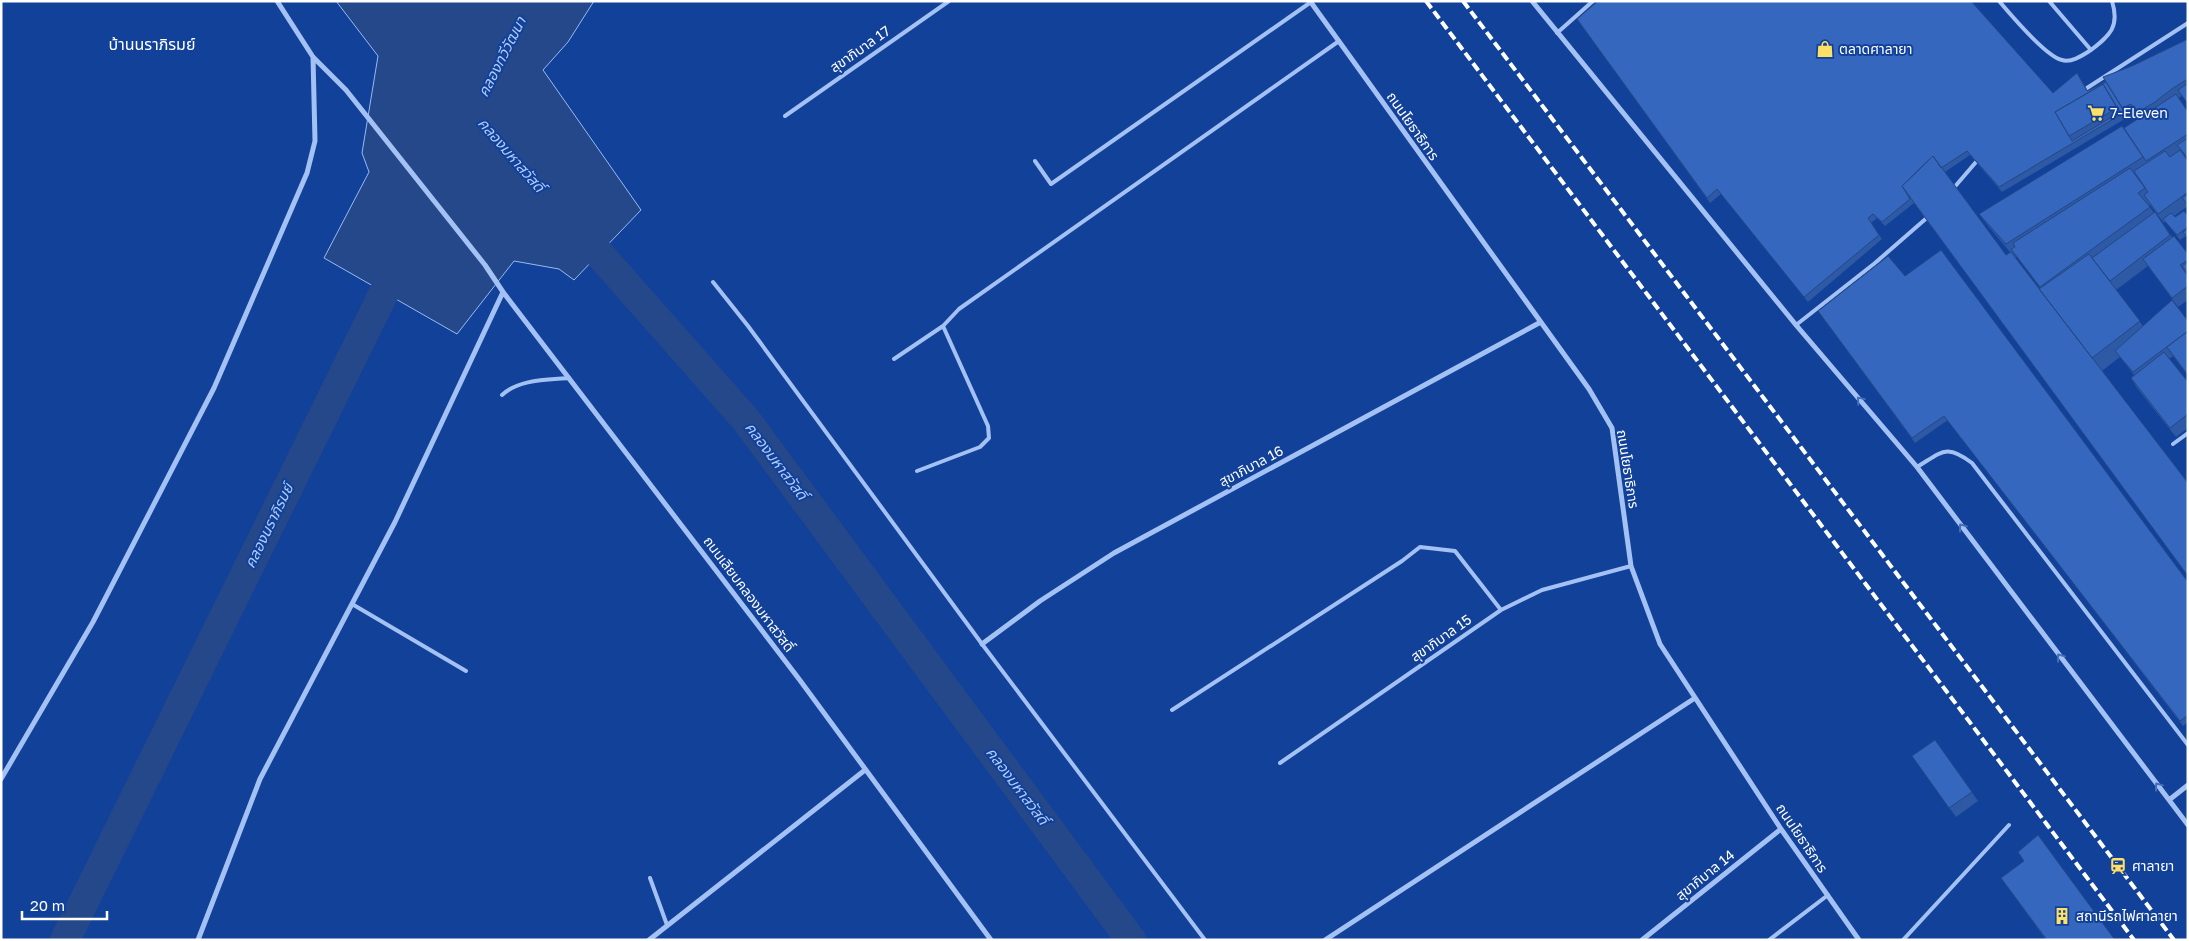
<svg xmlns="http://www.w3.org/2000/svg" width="2189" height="941" font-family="'Golos Text','Noto Sans Thai',sans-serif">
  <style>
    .water { fill: #25488a; stroke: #96baf7 }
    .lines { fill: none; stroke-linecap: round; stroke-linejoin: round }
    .canal { stroke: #25488a; stroke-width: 30 }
    .service { stroke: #a4c1f4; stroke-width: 4 }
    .minor { stroke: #a4c1f4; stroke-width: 5 }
    .rail { stroke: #fff; stroke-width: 4; stroke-dasharray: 9 4; stroke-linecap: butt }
    .wall { fill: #2e59a4; fill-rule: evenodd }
    .building { fill: #3567bf; stroke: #254886; fill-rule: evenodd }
    .oneway { stroke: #456eb9 }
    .labels { text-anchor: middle; stroke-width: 4; stroke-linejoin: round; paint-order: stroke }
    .street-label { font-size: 14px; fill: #fff; stroke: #124199 }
    .poi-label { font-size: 14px; fill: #fff; stroke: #124199; text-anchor: start }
    .water-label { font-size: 15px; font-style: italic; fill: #b0ccfa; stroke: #124199 }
    .quarter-label { font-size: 16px; fill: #fff; stroke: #124199 }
  </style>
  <rect width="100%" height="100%" fill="#124199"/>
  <path class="water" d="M336,1H594L568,42L543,70L641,210L574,280L559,269L514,261L457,334L324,258L369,172L362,153L378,56Z"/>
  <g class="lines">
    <path class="canal" d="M572,223L746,420L1131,940
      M65,940L402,256"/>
    <path class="service" d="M1999,1C2010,14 2047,57 2062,60C2072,63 2083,55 2091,50
      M2049,1L2091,50C2110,35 2120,27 2112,1
      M1557,33L1593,1
      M2087,88L2188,23
      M785,116L949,1
      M1035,161L1051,184L1311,2
      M1952,190L1976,162
      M713,282L748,326L982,644L1205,940
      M1796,325L1875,263L1929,216
      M894,359L943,326
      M502,395C519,379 547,380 569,378
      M2173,444L2188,433
      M1917,467C1942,452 1946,443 1972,463L2188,745
      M917,471L980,447L989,438L988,426L943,326L959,309L1339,41
      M352,604L466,671
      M1172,710L1402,561L1420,547L1455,551L1501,610
      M1280,763L1501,610L1542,590L1631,566
      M650,878L667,925
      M1769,940L1828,895
      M1903,940L2009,825"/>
    <path class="minor" d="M277,1L313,57L346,90L485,265L503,292L799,679L991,940
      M1310,1L1589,389L1612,428L1631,566L1660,644L1781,829L1859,940
      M1532,1L1796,325L1917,467L2188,825
      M982,644L1040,601L1114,553L1539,323
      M1,779L93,622L214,388L307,173L315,141L313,57
      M2169,800L2188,785
      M198,940L260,779L395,522L503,292
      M649,940L865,770
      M1325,940L1695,698
      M1642,940L1781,829"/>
    <path class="rail" d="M1426,1L2134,940
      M1463,1L2174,940"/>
  </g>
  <path class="wall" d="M1577,19L2053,93L2080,78L2088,91L2132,66L2188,39V104L2182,96L2178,98L2188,112V159L2181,152L2188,161V206L2174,216L2175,217L2188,216V239L2186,236L2180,240L2166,222L2164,223L2150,205L2149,206L2154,213L2155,212L2172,237L2188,254V274H2187L2188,276V300L2178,307L2148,266L2116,290L2143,326L2188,321V376L2173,356L2169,359L2188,382V428L2176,437L2137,388L2131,378L2134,375L2120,357L2102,371L2188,483V576L1914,203L1885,226L1877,218L1871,223L1882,239L1808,302L1721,194L1710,203ZM2138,113L2141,117L2129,135L1979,214L1989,227L2010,252L2006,255L1945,172L1970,155L2002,192L2128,117ZM2017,257L2040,288L2039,289L2015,258Z
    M1905,276L2188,582V722L2183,726L1948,420L1915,443L1818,311Z
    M1935,740L1978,801L1956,817L1912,756Z
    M2001,878L2115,940H2046Z"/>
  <path class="building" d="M1598,1H1971L2053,93L2077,73L2087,91L2106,82L2125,112L1999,187L1967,151L1941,168L1933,156L1902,186L1910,199L1882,222L1873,214L1868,218L1879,235L1804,297L1717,189L1707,198L1577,19ZM2103,84L2120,112L2072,141L2055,112Z
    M2188,39V79L2173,88L2155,102L2138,112L2131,104L2122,108L2103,77L2132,66Z
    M2188,83V104L2178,90Z
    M2103,84L2117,108L2069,136L2055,112Z
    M2176,94L2188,112V134L2146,161L2124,128Z
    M2122,126L2143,157L2006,244L1979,214Z
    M2188,138V158L2177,145Z
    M2180,150L2188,161V192L2158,214L2144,195L2148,192L2134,171L2165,151L2170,157Z
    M1933,156L2006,255L2011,252L2188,483V576L1902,186Z
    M2130,168L2145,188L2138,193L2150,207L2040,287L2011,249L2015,247L2013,243Z
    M2188,194V205L2182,198Z
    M2184,211L2188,216V227L2177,235L2163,219L2171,213L2175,217Z
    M2155,212L2170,235L2110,281L2092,258Z
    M2188,229V238L2183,232Z
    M2174,236L2188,254V260L2180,265L2188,276V286L2172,298L2143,259Z
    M1941,250L2188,582V715L2180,721L1944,416L1912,438L1818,311L1888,256L1905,276Z
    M2089,254L2140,321L2092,358L2039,289Z
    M2188,262V273L2182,266Z
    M2172,300L2188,321V331L2133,372L2115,351Z
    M2188,331V375L2167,347Z
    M2164,352L2188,382V414L2170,428L2131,378Z
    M1935,740L1972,792L1949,808L1912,756Z
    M2038,835L2115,940H2047L2001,878L2024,861L2018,852Z"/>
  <defs><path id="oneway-chevron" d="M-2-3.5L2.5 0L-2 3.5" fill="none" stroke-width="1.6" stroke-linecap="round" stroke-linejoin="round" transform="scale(1.25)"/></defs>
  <g class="oneway">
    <use href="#oneway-chevron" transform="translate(1860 400) rotate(-130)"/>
    <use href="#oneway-chevron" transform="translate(1962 527) rotate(-127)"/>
    <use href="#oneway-chevron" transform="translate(2060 657) rotate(-127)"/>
    <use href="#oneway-chevron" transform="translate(2158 786) rotate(-127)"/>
  </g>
  <defs>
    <g id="shop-bare" transform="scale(1.35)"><path d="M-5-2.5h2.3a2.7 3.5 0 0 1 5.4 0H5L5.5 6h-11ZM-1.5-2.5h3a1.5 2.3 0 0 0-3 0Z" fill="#ffe066" stroke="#124199" stroke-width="2.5" paint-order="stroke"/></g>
    <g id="supermarket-bare" transform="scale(1.35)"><path d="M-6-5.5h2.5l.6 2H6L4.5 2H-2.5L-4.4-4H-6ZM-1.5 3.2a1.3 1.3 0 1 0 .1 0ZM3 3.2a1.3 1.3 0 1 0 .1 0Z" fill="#ffe066" stroke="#124199" stroke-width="2.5" paint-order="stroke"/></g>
    <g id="station-bare" transform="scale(1.35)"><path d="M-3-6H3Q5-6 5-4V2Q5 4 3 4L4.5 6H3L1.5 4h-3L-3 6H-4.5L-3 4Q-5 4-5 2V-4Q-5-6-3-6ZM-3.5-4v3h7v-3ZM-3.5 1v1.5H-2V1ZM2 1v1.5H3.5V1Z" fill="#ffe066" stroke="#124199" stroke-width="2.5" paint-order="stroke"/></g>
    <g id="building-bare" transform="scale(1.35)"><path d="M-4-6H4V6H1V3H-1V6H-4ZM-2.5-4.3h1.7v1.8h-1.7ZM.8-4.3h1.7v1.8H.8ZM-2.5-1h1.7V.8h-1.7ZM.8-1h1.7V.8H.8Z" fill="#ffe066" stroke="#124199" stroke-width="2.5" paint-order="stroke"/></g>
  </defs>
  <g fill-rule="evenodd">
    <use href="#shop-bare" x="1825" y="49"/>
    <use href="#supermarket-bare" x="2096" y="113"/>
    <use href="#station-bare" x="2118" y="866"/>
    <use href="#building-bare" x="2062" y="916"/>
  </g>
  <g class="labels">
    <g class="street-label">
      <text transform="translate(860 49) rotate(-35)" y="5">สุขาภิบาล 17</text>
      <text transform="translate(1413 126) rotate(55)" y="5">ถนนโยธาธิการ</text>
      <text transform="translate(1251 466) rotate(-28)" y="5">สุขาภิบาล 16</text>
      <text transform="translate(1628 469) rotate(81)" y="5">ถนนโยธาธิการ</text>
      <text transform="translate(749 594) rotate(53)" y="5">ถนนเลียบคลองมหาสวัสดิ์</text>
      <text transform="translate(1441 638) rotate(-35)" y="5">สุขาภิบาล 15</text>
      <text transform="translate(1802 838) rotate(56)" y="5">ถนนโยธาธิการ</text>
      <text transform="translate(1705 875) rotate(-39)" y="5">สุขาภิบาล 14</text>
    </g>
    <g class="poi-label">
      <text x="1839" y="54">ตลาดศาลายา</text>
      <text x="2110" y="118">7-Eleven</text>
      <text x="2132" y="871">ศาลายา</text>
      <text x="2076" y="921">สถานีรถไฟศาลายา</text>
    </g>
    <g class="water-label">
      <text transform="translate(502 57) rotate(-63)" y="5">คลองทวีวัฒนา</text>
      <text transform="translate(511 155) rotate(49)" y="5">คลองมหาสวัสดิ์</text>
      <text transform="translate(776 461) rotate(53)" y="5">คลองมหาสวัสดิ์</text>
      <text transform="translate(269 526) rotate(-64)" y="5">คลองนราภิรมย์</text>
      <text transform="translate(1017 786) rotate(53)" y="5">คลองมหาสวัสดิ์</text>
    </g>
    <g class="quarter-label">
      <text x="152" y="50">บ้านนราภิรมย์</text>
    </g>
  </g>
  <rect width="2189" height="941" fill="none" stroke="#ffffff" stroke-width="5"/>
  <path d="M22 911v8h85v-8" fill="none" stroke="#ffffff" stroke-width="2.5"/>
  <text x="30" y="911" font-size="15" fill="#ffffff" stroke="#124199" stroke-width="4" paint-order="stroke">20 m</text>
</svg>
